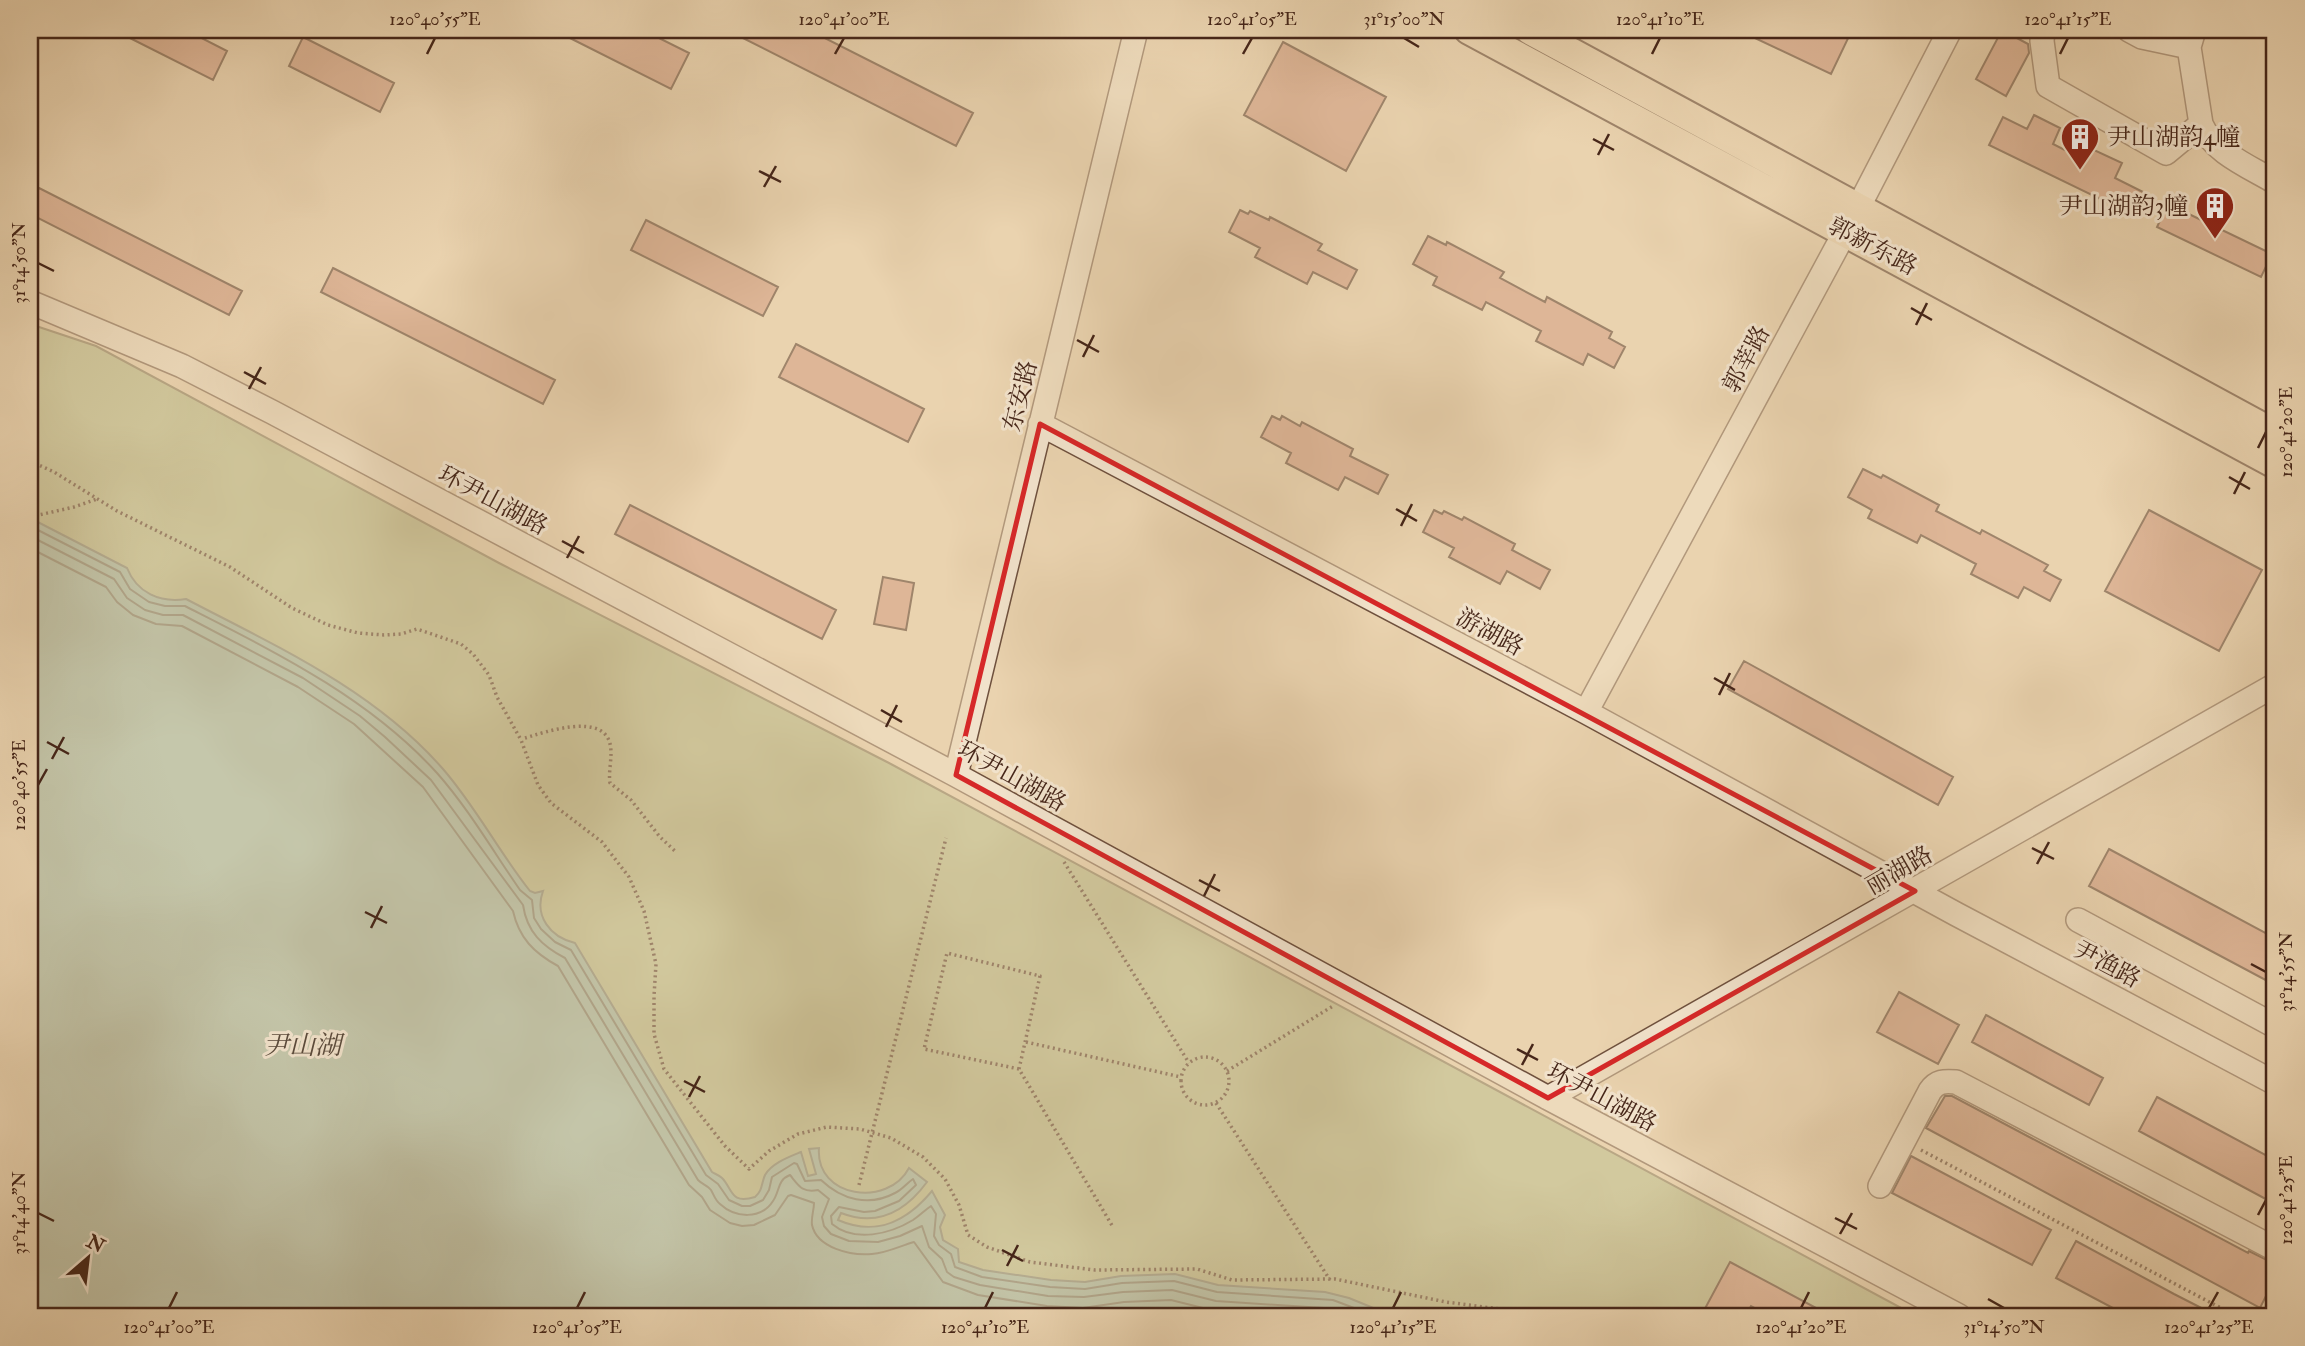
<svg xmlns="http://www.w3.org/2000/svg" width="2305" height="1346" font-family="'IM FELL Double Pica','Noto Serif SC',serif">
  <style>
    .green { fill: #b7bc8b; stroke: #7e7152; stroke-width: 2 }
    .water { fill: #99b9a6; stroke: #787e6e; stroke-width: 2 }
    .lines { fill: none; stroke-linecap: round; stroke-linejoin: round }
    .shore { stroke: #707060; stroke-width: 2 }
    .building { fill: #d1927a; stroke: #462619; stroke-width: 2 }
    .minor-casing { stroke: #6f513e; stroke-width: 26 }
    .major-casing { stroke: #462619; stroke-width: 32 }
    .path { stroke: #462619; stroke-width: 3.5; stroke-dasharray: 2 3.5; stroke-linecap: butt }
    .minor { stroke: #f1e2cb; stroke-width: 23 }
    .major { stroke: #ead3af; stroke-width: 28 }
    .marked { fill: none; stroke: #d62828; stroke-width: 5; stroke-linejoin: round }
    .ticks { fill: none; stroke: #462619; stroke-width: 2.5 }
    .labels { text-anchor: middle; stroke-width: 6; stroke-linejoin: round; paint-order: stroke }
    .poi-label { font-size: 24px; fill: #462619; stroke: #f1e2cb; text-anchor: start }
    .street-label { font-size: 24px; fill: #462619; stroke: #f1e2cb }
    .water-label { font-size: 26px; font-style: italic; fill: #5b4b3c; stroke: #f1e2cb }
    .neatline { fill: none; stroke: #462619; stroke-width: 2.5 }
    .ticks-label { font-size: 18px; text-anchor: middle; fill: #462619 }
  </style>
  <rect width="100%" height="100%" fill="#ead3af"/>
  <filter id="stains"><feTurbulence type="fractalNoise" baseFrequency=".00286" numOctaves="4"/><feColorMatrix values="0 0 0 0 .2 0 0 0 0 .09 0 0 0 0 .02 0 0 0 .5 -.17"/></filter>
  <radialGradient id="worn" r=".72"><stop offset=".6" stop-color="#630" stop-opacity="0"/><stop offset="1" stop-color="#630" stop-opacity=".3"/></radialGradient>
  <path class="green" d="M30,324L96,346L499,563L889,763L1916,1316H30Z"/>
  <path class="water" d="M30,518L127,568C137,593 160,603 186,599C276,646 374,690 443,769C476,807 499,852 530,891L535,893L543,891C534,916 550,937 575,943L712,1172C715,1174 719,1175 722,1178C733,1189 730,1205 755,1197C763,1190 761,1184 765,1175C772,1163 789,1157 801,1152L808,1176L816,1174L809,1149L819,1148C815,1198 888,1208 909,1168L927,1182C905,1212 877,1227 841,1213L838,1220C877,1237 907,1221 932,1191L945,1215L940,1227L943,1240L958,1249L959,1262L983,1270L1051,1280L1085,1282L1121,1276L1175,1274L1218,1285L1325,1292L1349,1298L1393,1316H30Z"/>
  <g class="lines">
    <path class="shore" d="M30,526L120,572L130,589L149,602L165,606H185C275,652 368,697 437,773C468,808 493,851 520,890L532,900L534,918L541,929L555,942L571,950L706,1175L718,1184L729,1200L742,1206H750L763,1200L769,1190L772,1177L794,1163L797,1164L805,1181L821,1180C842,1200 869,1207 895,1193C902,1190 907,1183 913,1179L916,1185L899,1201L875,1211L864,1212L839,1207L831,1216L832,1224C855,1243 890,1234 913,1220C919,1216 925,1210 931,1206L936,1214L934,1236L939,1245L951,1254L955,1267L982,1277L1050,1287L1085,1289L1122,1283L1174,1281L1217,1292L1333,1300L1375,1316
      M30,536L114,579L127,598L145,610L163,615H183L303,678L360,716L385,737L431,780L523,905C527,932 542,946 565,958L698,1180C702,1184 708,1186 711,1190C714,1195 715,1200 720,1204C735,1218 761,1220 773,1201C780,1191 777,1180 790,1175C799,1186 802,1193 818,1190L829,1199L822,1217L824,1226L831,1234L849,1241L878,1242L900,1236L922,1226L929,1247L942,1259L947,1272L954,1277L980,1285L1048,1296L1084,1297L1123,1292L1172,1290L1216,1301L1324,1308L1352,1316
      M30,548L106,587L117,602L133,615L156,624L182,626L298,687L354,724L423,787L513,911C519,938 534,953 558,966L689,1185L702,1197L710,1210L730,1223L742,1226L754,1225L775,1215L788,1196L791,1195L814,1203C814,1210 811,1217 812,1225C817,1248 851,1256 872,1254C887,1253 900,1246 914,1242L943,1282L978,1295L1047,1306L1083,1308L1124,1302L1171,1300L1215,1311L1280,1316"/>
  </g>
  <path class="building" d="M114,30H186L227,51L213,80Z
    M554,30H643L689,53L671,89Z
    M727,30H809L973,113L956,146Z
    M1738,30H1852L1831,74Z
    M2002,30L2028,44L2029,53L2006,96L1976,79Z
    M303,37L394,83L380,112L289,66Z
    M1283,42L1386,97L1346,171L1244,115Z
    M2034,115L2060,128L2053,144L2086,161L2092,149L2122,163L2115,178L2143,192L2131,214L1989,145L2003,117L2027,129Z
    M39,188L242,291L229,315L30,214V206Z
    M2168,204L2272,254L2261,277L2157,227Z
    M1240,210L1248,214L1250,211L1269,220L1270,217L1322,244L1318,250L1357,270L1347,289L1313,272L1307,284L1255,257L1260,248L1229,232Z
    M646,220L778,287L763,316L631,250Z
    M1428,236L1446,245L1447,242L1504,272L1500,278L1545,302L1547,297L1612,332L1609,338L1625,347L1614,368L1588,354L1583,365L1536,341L1541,331L1486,302L1482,310L1433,285L1437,277L1413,264Z
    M333,268L555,380L543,404L321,292Z
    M796,344L924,409L908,442L779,377Z
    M1272,416L1280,420L1282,416L1300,426L1302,422L1353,449L1350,456L1388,475L1378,494L1345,477L1338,490L1286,463L1291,453L1261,437Z
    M1863,469L1881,478L1883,475L1939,505L1936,511L1980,534L1982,530L2048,565L2044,571L2061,580L2050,601L2024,587L2018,598L1971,574L1976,564L1921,535L1917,543L1868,518L1872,510L1848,497Z
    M630,505L836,610L822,639L615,534Z
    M1434,510L1442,514L1444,511L1462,520L1464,517L1515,544L1512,550L1550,570L1540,589L1507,571L1500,584L1449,557L1454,548L1423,532Z
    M2149,510L2262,570L2219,651L2105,591Z
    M883,577L914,583L906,630L874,624Z
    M1744,661L1953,777L1938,805L1728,689Z
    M2109,849L2275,938V985L2089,886Z
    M1899,992L1959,1025L1938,1064L1877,1032Z
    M1986,1015L2103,1078L2089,1105L1972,1042Z
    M1945,1096H1952L2248,1253L2249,1251L2275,1264V1278L2260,1308L1926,1128Z
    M2157,1097L2275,1160V1204L2139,1131Z
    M1911,1156L2051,1230L2032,1265L1892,1193Z
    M2076,1241L2174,1294L2217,1316H2128L2056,1278Z
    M1730,1262L1831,1316H1770L1751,1306L1746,1316H1701Z"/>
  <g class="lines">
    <g class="minor-casing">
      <path id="minor" d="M2043,30L2042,41L2048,86L2166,153L2201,124
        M2129,30L2142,37L2189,47
        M2194,30L2189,47L2201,124C2213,152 2250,167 2275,182
        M30,302L182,366L272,412L956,775L1548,1098L1959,1316
        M1040,424L1586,712L1956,914L2275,1083
        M1586,712L1858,208L1950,30
        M956,775L1136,30
        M2078,920L2275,1026
        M1548,1098L2275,685
        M1880,1186L1930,1091C1937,1081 1944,1081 1956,1082L2275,1249"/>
    </g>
    <g class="major-casing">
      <path id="major" d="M1469,30L2275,464
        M1530,30L2275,434"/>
    </g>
    <path class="path" d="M30,461L54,472L117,511L230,567L292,608L328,625L358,633L384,635L401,634L417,629L461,644L473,654L489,675L497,697L521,740L538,785L551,803L602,842L629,877L644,911L656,964L654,996V1034L664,1069L725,1146L749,1169L769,1151L798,1134L827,1127L860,1129L891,1138L923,1157L945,1179L959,1205L968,1235L987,1247L1030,1262L1095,1270L1197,1269L1232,1280L1335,1279L1446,1302L1553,1316
      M30,517L74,507L97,499
      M525,738C545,732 603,712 610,744C613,756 608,771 610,783L631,800L660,837L676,852
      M1064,862L1189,1063
      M1026,1042L1181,1077
      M1181 1081a24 24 0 1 1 48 0a24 24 0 1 1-48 0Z
      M1019,1069L924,1049L947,953L1040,976L1019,1069L1113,1227
      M1227,1071L1333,1006
      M1216,1103L1330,1280
      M1921,1150L2236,1316
      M859,1185L946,838"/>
    <use href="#minor" class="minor"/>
    <use href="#major" class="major"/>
  </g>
  <path d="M0 0H2305V1346H0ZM1040,424L1915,891L1548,1098L956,775Z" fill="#ead3af" fill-opacity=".55" fill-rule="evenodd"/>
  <path class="marked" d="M1040,424L1915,891L1548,1098L956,775Z"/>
  <path class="ticks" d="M1404,38L1419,47M427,54L435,38M835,54L844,38M1243,54L1252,38M1652,54L1660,38M2060,54L2068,38M1593,139L1614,150M1598,155L1609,134M759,171L781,182M764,187L776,166M38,263L54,271M1911,308L1932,320M1916,325L1927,303M1077,340L1099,352M1083,357L1094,335M244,372L266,384M249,389L261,367M2258,448L2266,432M2229,477L2250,489M2234,494L2245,472M1396,509L1417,521M1401,526L1412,504M562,541L584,553M567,558L579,536M1714,678L1735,690M1719,695L1730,673M881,710L902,722M886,727L897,705M47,742L69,754M52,759L64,737M38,785L47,769M2032,848L2054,859M2037,864L2049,842M1199,880L1220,891M1204,896L1215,874M365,912L387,923M371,928L382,906M2251,964L2266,972M1517,1049L1538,1060M1522,1065L1533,1044M684,1081L705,1092M689,1097L700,1076M38,1213L54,1221M2258,1215L2266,1200M1835,1218L1857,1229M1840,1234L1852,1213M1002,1250L1023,1261M1007,1266L1018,1245M1988,1299L2004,1308M169,1308L177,1292M577,1308L585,1292M985,1308L993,1292M1393,1308L1401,1292M1801,1308L1809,1292M2209,1308L2218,1292"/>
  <defs>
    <g id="building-pin" transform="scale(2.0125)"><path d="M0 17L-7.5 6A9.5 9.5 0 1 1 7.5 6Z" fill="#8f2418" stroke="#f1e2cb"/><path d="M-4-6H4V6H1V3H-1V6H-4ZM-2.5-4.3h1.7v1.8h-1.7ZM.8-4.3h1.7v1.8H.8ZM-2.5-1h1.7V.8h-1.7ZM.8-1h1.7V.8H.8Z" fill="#fff"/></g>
  </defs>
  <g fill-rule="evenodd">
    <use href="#building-pin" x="2080" y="137"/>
    <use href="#building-pin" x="2215" y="206"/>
  </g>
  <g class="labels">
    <g class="poi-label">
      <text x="2107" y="145">尹山湖韵4幢</text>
      <text x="2188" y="214" text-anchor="end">尹山湖韵3幢</text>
    </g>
    <g class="street-label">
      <text transform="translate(1873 246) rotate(28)" y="8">郭新东路</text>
      <text transform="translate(1746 359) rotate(-62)" y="8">郭莘路</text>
      <text transform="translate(1020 396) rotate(-76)" y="8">东安路</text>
      <text transform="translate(493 500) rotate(28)" y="8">环尹山湖路</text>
      <text transform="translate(1490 632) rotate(28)" y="8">游湖路</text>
      <text transform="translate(1012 776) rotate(29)" y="8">环尹山湖路</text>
      <text transform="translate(1899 870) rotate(-30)" y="8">丽湖路</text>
      <text transform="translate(2107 964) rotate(28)" y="8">尹渔路</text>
      <text transform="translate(1602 1097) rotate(28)" y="8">环尹山湖路</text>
    </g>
    <g class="water-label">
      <text x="302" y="1054">尹山湖</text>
    </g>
  </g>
  <rect width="2305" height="1346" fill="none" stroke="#ead3af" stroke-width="77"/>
  <g transform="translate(88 1258) rotate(28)" stroke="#f1e2cb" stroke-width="5" paint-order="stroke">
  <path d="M0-5L12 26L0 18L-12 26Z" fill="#462619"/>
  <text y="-10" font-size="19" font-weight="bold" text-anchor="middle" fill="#462619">N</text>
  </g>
  <rect x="38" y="38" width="2228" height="1270" class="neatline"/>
  <g class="ticks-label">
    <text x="435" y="25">120°40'55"E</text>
    <text x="844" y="25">120°41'00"E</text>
    <text x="1252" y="25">120°41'05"E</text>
    <text x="1404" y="25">31°15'00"N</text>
    <text x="1660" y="25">120°41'10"E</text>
    <text x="2068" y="25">120°41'15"E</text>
    <text transform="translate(19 263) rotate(-90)" y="6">31°14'50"N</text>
    <text transform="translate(2286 432) rotate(-90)" y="6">120°41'20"E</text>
    <text transform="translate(19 785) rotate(-90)" y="6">120°40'55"E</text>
    <text transform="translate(2286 972) rotate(-90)" y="6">31°14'55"N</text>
    <text transform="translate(2286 1200) rotate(-90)" y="6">120°41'25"E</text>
    <text transform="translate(19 1213) rotate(-90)" y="6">31°14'40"N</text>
    <text x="169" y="1333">120°41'00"E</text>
    <text x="577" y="1333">120°41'05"E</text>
    <text x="985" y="1333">120°41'10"E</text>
    <text x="1393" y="1333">120°41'15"E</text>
    <text x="1801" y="1333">120°41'20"E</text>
    <text x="2004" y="1333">31°14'50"N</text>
    <text x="2209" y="1333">120°41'25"E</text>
  </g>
  <rect width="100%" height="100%" filter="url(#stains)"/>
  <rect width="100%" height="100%" fill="url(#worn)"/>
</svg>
